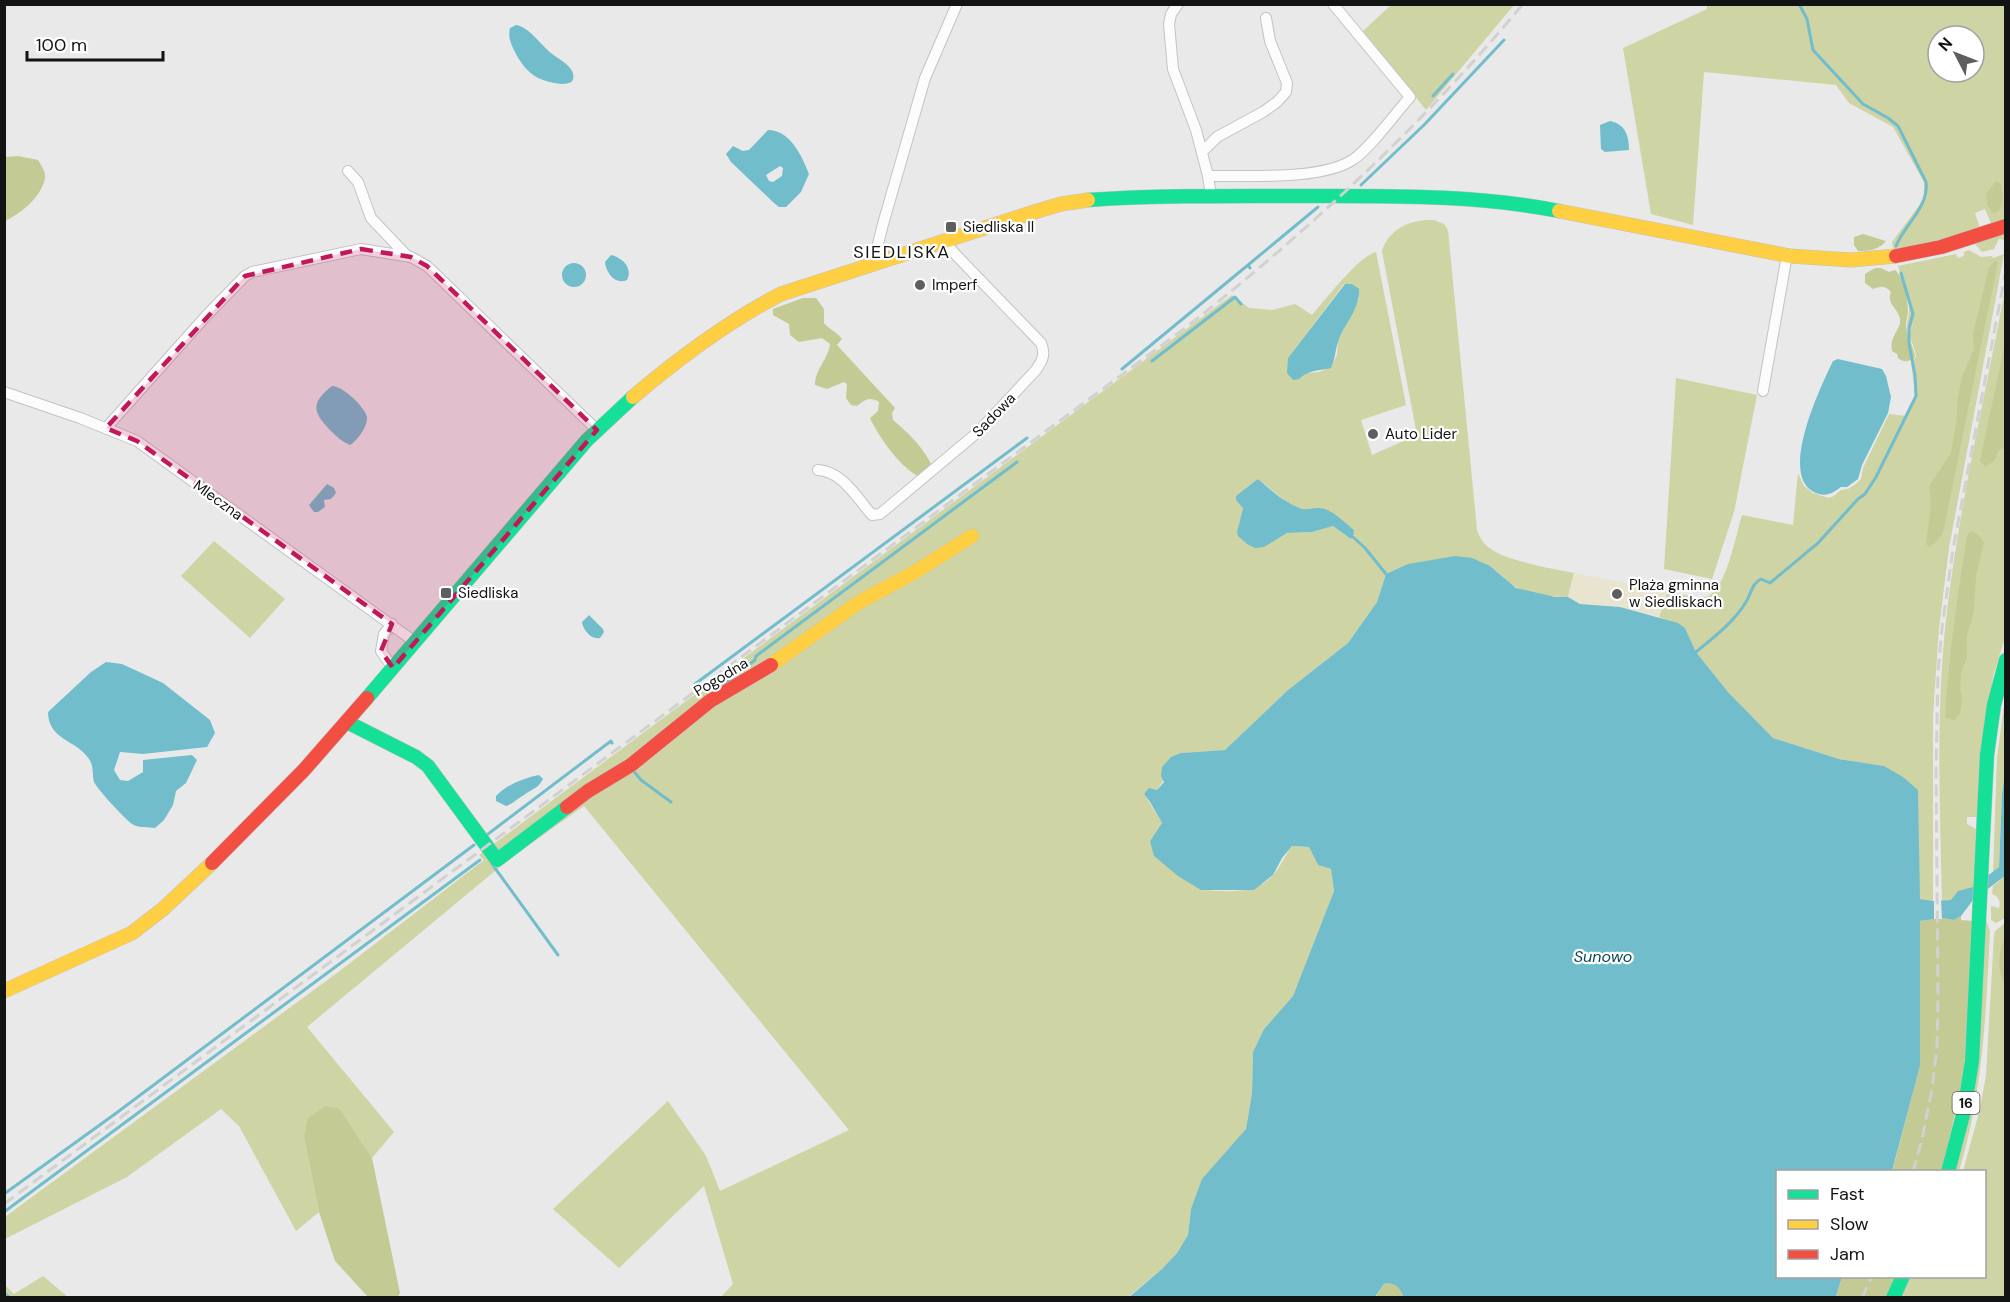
<svg xmlns="http://www.w3.org/2000/svg" width="2010" height="1302" font-family="'DM Sans',sans-serif">
  <style>
    .green { fill: #ced4a3; fill-rule: evenodd }
    .forest { fill: #c4ca93 }
    .sand { fill: #e9e4cf }
    .water { fill: #72bdcc; fill-rule: evenodd }
    .pier { fill: #e9e9e9 }
    .lines { fill: none; stroke-linecap: round; stroke-linejoin: round }
    .stream { stroke: #72bdcc; stroke-width: 3 }
    .street-casing { stroke: #c3c3c4; stroke-width: 12 }
    .fast-casing { stroke: #c3c3c4; stroke-width: 15 }
    .slow-casing { stroke: #c3c3c4; stroke-width: 15 }
    .jam-casing { stroke: #c3c3c4; stroke-width: 15 }
    .street { stroke: #fcfcfc; stroke-width: 10 }
    .fast { stroke: #16e098; stroke-width: 14 }
    .slow { stroke: #ffcf43; stroke-width: 14 }
    .jam { stroke: #f24e42; stroke-width: 14 }
    .rail { stroke: #d1d1d1; stroke-width: 3; stroke-dasharray: 12 6; stroke-linecap: butt }
    .marked { fill: #c2185b; fill-opacity: 0.2; stroke: #c2185b; stroke-width: 4.5; stroke-dasharray: 12 8; stroke-linejoin: round }
    .poi-dot { fill: #5d5e5e; stroke: #fff; stroke-width: 2 }
    .labels { text-anchor: middle; stroke-width: 4.5; stroke-linejoin: round; paint-order: stroke }
    .shield { fill: #fff; stroke: #595a5a; stroke-width: 1.5 }
    .shield-label { font-size: 14px; font-weight: bold; fill: #121313 }
    .poi-label { font-size: 15px; fill: #121313; stroke: #fff; text-anchor: start }
    .street-label { font-size: 15px; fill: #121313; stroke: #fff }
    .water-label { font-size: 16px; font-style: italic; fill: #094955; stroke: #fff }
    .quarter-label { font-size: 18px; letter-spacing: 1.5px; fill: #121313; stroke: #fff }
  </style>
  <rect width="100%" height="100%" fill="#e9e9e9"/>
  <path class="green" d="M1391,5H1514L1426,110L1363,31Z
    M1707,5H2005V221L1995,226L1991,223L1985,209L1975,213L1980,228L1976,233L1894,251L1892,242L1924,199V182L1893,127L1849,103L1836,85L1704,72L1693,225L1651,214L1623,48L1707,9ZM1938,36H1974V72H1938Z
    M1434,220L1444,224L1448,230L1477,530C1480,538 1484,545 1491,549C1507,561 1553,569 1574,573L1568,597C1553,597 1526,594 1514,586C1505,580 1498,570 1488,566C1454,552 1418,560 1386,574L1377,602L1348,643L1288,690L1225,750L1181,753L1157,790L1144,794L1162,823L1150,841L1201,890C1226,891 1256,896 1274,874C1281,866 1285,855 1292,846L1309,847L1318,865L1331,869L1334,891L1293,996L1264,1029L1253,1052L1252,1093L1246,1129L1191,1209L1188,1235L1177,1253L1162,1269L1128,1297H721L733,1284L704,1186L619,1268L553,1209L668,1101L706,1156L720,1191L849,1130L584,806L513,856L307,1027L394,1132L372,1158L340,1109L304,1137L319,1212L296,1231L239,1126L221,1109L127,1177L5,1239V1217L17,1208L337,973L484,860L479,855L1232,295L1249,308L1272,310L1295,304L1312,315C1325,300 1359,256 1376,252L1406,405L1361,420L1372,455L1417,435L1382,251C1389,228 1412,219 1434,220ZM1344,284H1352L1359,299L1338,341L1337,355L1331,367L1319,372L1308,373L1288,358ZM1258,479L1288,503L1353,529V537L1351,539L1333,526L1312,532L1287,533L1264,546L1237,532L1243,508L1242,505Z
    M2005,231V240L1999,239L1994,249L1982,252L1975,244Z
    M1969,250L1981,257L1992,256L1993,258L2004,254L1949,548L1939,628L1933,716V901L1919,899L1918,790L1884,766L1839,759L1773,738L1728,692L1696,652L1685,628L1659,617L1668,591C1679,593 1693,599 1705,597C1726,593 1736,534 1742,515L1793,525L1798,473L1804,486L1813,493L1829,498L1834,496L1841,490L1848,489L1856,484L1861,479L1863,468L1889,414L1906,416L1915,395L1911,362L1916,357C1915,346 1908,337 1907,325C1907,321 1909,316 1909,312C1910,296 1902,280 1898,266L1956,254L1958,258L1964,256V252Z
    M2005,290V638L1993,676L1977,817H1967V824L1976,829L1973,887L1951,900L1942,901C1940,810 1936,719 1945,629C1957,515 1984,402 2005,290Z
    M1676,378L1757,395L1734,512L1712,579L1664,569Z
    M214,541L285,599L250,638L181,576Z
    M2005,698L2006,775L2002,794L1999,867L1993,872L1997,758Z
    M2005,876V918L1996,923L1991,920V906L1999,908C2001,901 1999,897 1992,894L1993,886Z
    M1986,920L1990,931C1986,1013 1983,1093 1959,1171L1954,1172Z
    M2005,923V1297L1899,1298L1910,1277L1984,1276V1172L1963,1171L1980,1109L1986,1075L1994,935L1995,931Z
    M43,1276L68,1297H5V1285L14,1294Z"/>
  <path class="forest" d="M18,156L38,160C41,165 46,172 45,178C41,198 21,213 5,221V157Z
    M1996,181L2001,184L2003,199L1999,211L1993,213L1987,204L1986,194Z
    M1863,234L1886,241C1879,250 1869,251 1858,251L1854,245V237Z
    M1995,261L1998,262L1943,533L1936,542L1930,547L1926,544L1931,504L1929,486L1951,453L1956,424L1958,397L1962,377L1974,349L1973,334L1989,267Z
    M1875,268H1881L1889,272L1895,270C1904,277 1908,299 1908,311C1908,315 1906,320 1906,325C1906,336 1914,346 1915,357C1909,362 1904,363 1898,358L1897,354L1892,351C1889,335 1902,329 1900,319C1898,308 1886,304 1891,292C1885,285 1881,286 1873,289L1865,283V274Z
    M803,298H816L824,309V323C830,330 837,332 842,339L837,345L895,408L892,413L893,420C910,434 929,453 935,474L930,479C925,478 920,477 916,475C898,464 879,437 870,418L878,411L879,402C869,396 865,400 857,406L851,405L846,398L847,384L844,382L827,389L815,385C814,371 829,358 830,344L822,338L799,342L790,335L789,324L773,315V309Z
    M2005,343V448C1999,449 1997,452 1996,459L1986,467L1980,461Z
    M1973,532L1979,535L1984,542L1976,576L1974,611L1967,636V658L1961,673L1960,689L1962,699L1960,713L1955,720L1949,719L1945,717C1949,656 1957,597 1967,537L1969,533Z
    M1961,916V920L1973,921L1964,1073L1942,1171L1892,1172L1920,1066V921L1942,918L1954,920Z
    M2005,937V983C1996,970 1999,951 2005,937Z
    M325,1106L340,1109L372,1158L400,1293L398,1297H368L335,1261L319,1212L304,1137L308,1118Z
    M1842,1277H1896L1886,1297L1836,1298Z
    M1392,1283L1400,1288L1404,1297L1375,1298L1384,1284Z"/>
  <path class="sand" d="M1574,573L1667,591L1659,617L1620,607L1580,604L1568,597Z"/>
  <path class="water" d="M516,25C529,27 540,44 551,53C557,58 569,64 572,71C581,92 546,82 538,78C527,72 519,61 514,50C510,42 508,37 510,28Z
    M1610,121C1625,124 1629,135 1629,150L1605,152L1601,149L1600,125Z
    M768,130C790,130 802,156 809,174L801,192L786,207H779L774,203L731,162L726,154L733,146L743,151L749,150ZM780,166L783,168L782,176L773,182L769,181L766,175Z
    M611,255C623,258 633,268 627,280C615,285 606,273 605,262Z
    M562 275a12 12 0 1 1 24 0a12 12 0 1 1-24 0Z
    M1345,284H1352L1359,289C1360,308 1346,322 1339,339C1335,349 1336,357 1331,368C1323,370 1313,370 1306,374C1300,377 1300,380 1293,380L1287,373L1288,358Z
    M1838,359L1882,369L1886,376L1891,397L1888,413L1862,465L1858,479L1847,487H1841C1832,494 1824,498 1812,491C1780,471 1821,386 1833,361Z
    M332,386C343,386 365,407 367,417C368,426 357,441 350,445C341,441 337,437 330,430C312,411 311,403 332,386Z
    M1258,479C1271,490 1283,502 1300,508C1307,511 1311,508 1318,508C1330,507 1345,523 1354,530L1353,537L1351,539L1333,526L1312,532L1287,533L1264,547L1255,548L1247,544L1238,536L1237,532L1243,508L1236,500V496Z
    M327,484L334,488L336,493L331,499L324,500L325,507L318,512H314L309,505Z
    M1455,556L1472,558L1490,566L1516,588L1555,597H1568L1580,604L1620,607L1678,623L1685,628L1696,652L1728,692L1773,738L1839,759L1884,766L1903,777L1918,790L1920,899L1933,901L1951,900L1958,891L1973,887L1999,867L2002,794L2005,775V876L1973,900L1961,916L1954,920L1942,918L1920,921V1066L1892,1171L1778,1172V1276L1842,1277L1836,1297L1404,1298C1400,1287 1395,1282 1384,1284L1375,1297L1128,1298L1162,1269L1177,1253L1188,1235L1191,1209L1202,1179L1246,1129L1252,1093L1253,1052L1264,1029L1293,996L1334,891L1331,869L1318,865L1309,847L1292,846L1282,858L1273,875L1254,890H1201L1178,876L1154,856L1150,841L1162,823L1150,802L1144,794L1149,788L1157,790L1164,782L1161,776L1162,767L1171,757L1181,753L1225,750L1288,690L1348,643L1377,602L1386,574L1408,564Z
    M589,615L603,629L604,632L600,638C591,640 583,630 582,622Z
    M106,662L122,664L163,683L210,720L215,733L207,747L143,754L120,752L114,770L120,780L128,781L143,772V760L192,755L197,760L186,783L176,791L173,805L164,820L155,828C148,827 138,828 132,824C125,819 97,789 94,782C92,774 94,766 89,759C77,740 48,740 48,712L91,672Z
    M539,775L543,779C538,789 531,789 524,795C517,799 514,803 506,806L496,801V796C506,785 524,778 539,775Z"/>
  <path class="pier" d="M1934,900H1941L1942,919H1934Z"/>
  <g class="lines">
    <path class="stream" d="M1799,4L1807,19L1813,50L1863,104L1888,118L1898,126L1926,182C1929,207 1905,224 1896,246
      M1433,96L1453,74
      M1361,185L1424,125L1504,40
      M1250,268L1248,265L1318,207
      M1152,361L1235,297L1241,304
      M1122,369L1248,265
      M1353,537L1365,548L1386,574
      M1696,652C1714,637 1734,622 1746,602C1751,594 1752,583 1761,579L1770,583L1818,543L1858,499L1865,494L1876,477L1916,396L1915,375L1909,344V328L1913,314L1901,273
      M695,684L1027,438
      M723,685L755,660L756,656L1017,462
      M632,769L641,780L671,802
      M488,834L611,741L612,743
      M492,864L558,955
      M4,1194L115,1114L474,845
      M4,1212L480,860
      M4,1293L10,1298"/>
    <g class="street-casing">
      <path id="street" d="M1178,4L1171,14L1169,24L1173,69L1196,130L1208,176
        M1202,152L1217,137L1263,112L1277,102L1286,92L1287,83L1270,41L1266,18
        M348,171L358,182L371,218L407,256
        M1211,196L1208,176C1247,175 1322,181 1354,159C1372,146 1394,115 1410,97L1333,4
        M881,262L878,244L883,224L925,78L957,4
        M1763,391L1787,255
        M4,392L80,418L137,441L415,642
        M106,428L206,316L245,276L252,272L361,249L411,257L427,266L597,430
        M818,470C842,471 857,498 872,515L880,514L978,432L1036,370C1042,361 1046,355 1041,343L956,255L949,247V240
        M392,624L384,634L381,651L393,668"/>
    </g>
    <g class="fast-casing">
      <path id="fast" d="M1088,200C1163,195 1238,196 1313,196C1395,196 1478,195 1559,211
        M367,698L587,440L633,397
        M347,722L416,757L428,766L497,860L567,807
        M1948,1172L1964,1111L1972,1061L1987,755L1994,705L2006,660
        M1893,1298L1903,1276"/>
    </g>
    <g class="slow-casing">
      <path id="slow" d="M1559,211L1790,256L1851,260L1896,256
        M633,397C679,358 727,322 781,294L1031,213L1061,204L1088,200
        M771,665L858,603L915,572L972,536
        M4,991L132,933L163,909L212,863"/>
    </g>
    <g class="jam-casing">
      <path id="jam" d="M1896,256L1941,247L2006,226
        M567,807L588,791L631,765L710,701L771,665
        M212,863L304,770L367,698"/>
    </g>
    <use href="#street" class="street"/>
    <use href="#fast" class="fast"/>
    <use href="#slow" class="slow"/>
    <use href="#jam" class="jam"/>
    <path class="rail" d="M1913,1172L1922,1139L1932,1089L1937,1047L1938,996L1936,770L1938,673L1942,628L1953,549L2006,270
      M4,1204L1193,322C1313,227 1425,122 1523,4
      M1862,1298L1872,1276"/>
  </g>
  <path class="marked" d="M361,249L411,257L427,266L597,430L393,668L381,651L392,624L137,441L106,428L245,276Z"/>
  <g class="poi-dot">
    <rect x="945" y="221" width="12" height="12" rx="3"/>
    <circle cx="920" cy="285" r="6"/>
    <circle cx="1373" cy="434" r="6"/>
    <rect x="440" y="587" width="12" height="12" rx="3"/>
    <circle cx="1617" cy="594" r="6"/>
  </g>
  <g class="labels">
    <rect class="shield" x="1952.5" y="1092" width="27" height="22" rx="4.5"/>
    <g class="shield-label">
      <text x="1966" y="1108">16</text>
    </g>
    <g class="poi-label">
      <text x="963" y="232">Siedliska II</text>
      <text x="932" y="290">Imperf</text>
      <text x="1385" y="439">Auto Lider</text>
      <text x="1629" y="590">Plaża gminna<tspan x="1629" dy="17">w Siedliskach</tspan></text>
      <text x="458" y="598">Siedliska</text>
    </g>
    <g class="street-label">
      <text transform="translate(994 415) rotate(-46)" y="5">Sadowa</text>
      <text transform="translate(218 500) rotate(36)" y="5">Mleczna</text>
      <text transform="translate(721 677) rotate(-31)" y="5">Pogodna</text>
    </g>
    <g class="water-label">
      <text x="1603" y="962">Sunowo</text>
    </g>
    <g class="quarter-label">
      <text x="902" y="258">SIEDLISKA</text>
    </g>
  </g>
  <rect width="2010" height="1302" fill="none" stroke="#121313" stroke-width="12"/>
  <rect x="1776" y="1170" width="210" height="108" fill="#ffffff" stroke="#a0a1a1" stroke-width="1.5"/>
  <rect x="1788" y="1190" width="30" height="9" fill="#16e098" stroke="#a0a1a1" stroke-width="1.5"/>
  <text x="1830" y="1200" font-size="18" fill="#121313">Fast</text>
  <rect x="1788" y="1220" width="30" height="9" fill="#ffcf43" stroke="#a0a1a1" stroke-width="1.5"/>
  <text x="1830" y="1230" font-size="18" fill="#121313">Slow</text>
  <rect x="1788" y="1250" width="30" height="9" fill="#f24e42" stroke="#a0a1a1" stroke-width="1.5"/>
  <text x="1830" y="1260" font-size="18" fill="#121313">Jam</text>
  <g transform="translate(1956 54) rotate(312)"><circle r="28" fill="#ffffff" stroke="#a0a1a1" stroke-width="1.5"/>
  <path d="M0-4.5L10 22L0 15L-10 22Z" fill="#5d5e5e"/>
  <text y="-9" font-size="16" font-weight="bold" text-anchor="middle" fill="#121313">N</text>
  </g>
  <path d="M27 51v9h136v-9" fill="none" stroke="#121313" stroke-width="3"/>
  <text x="36" y="51" font-size="18" fill="#121313" stroke="#ffffff" stroke-width="4.5" paint-order="stroke">100 m</text>
</svg>
